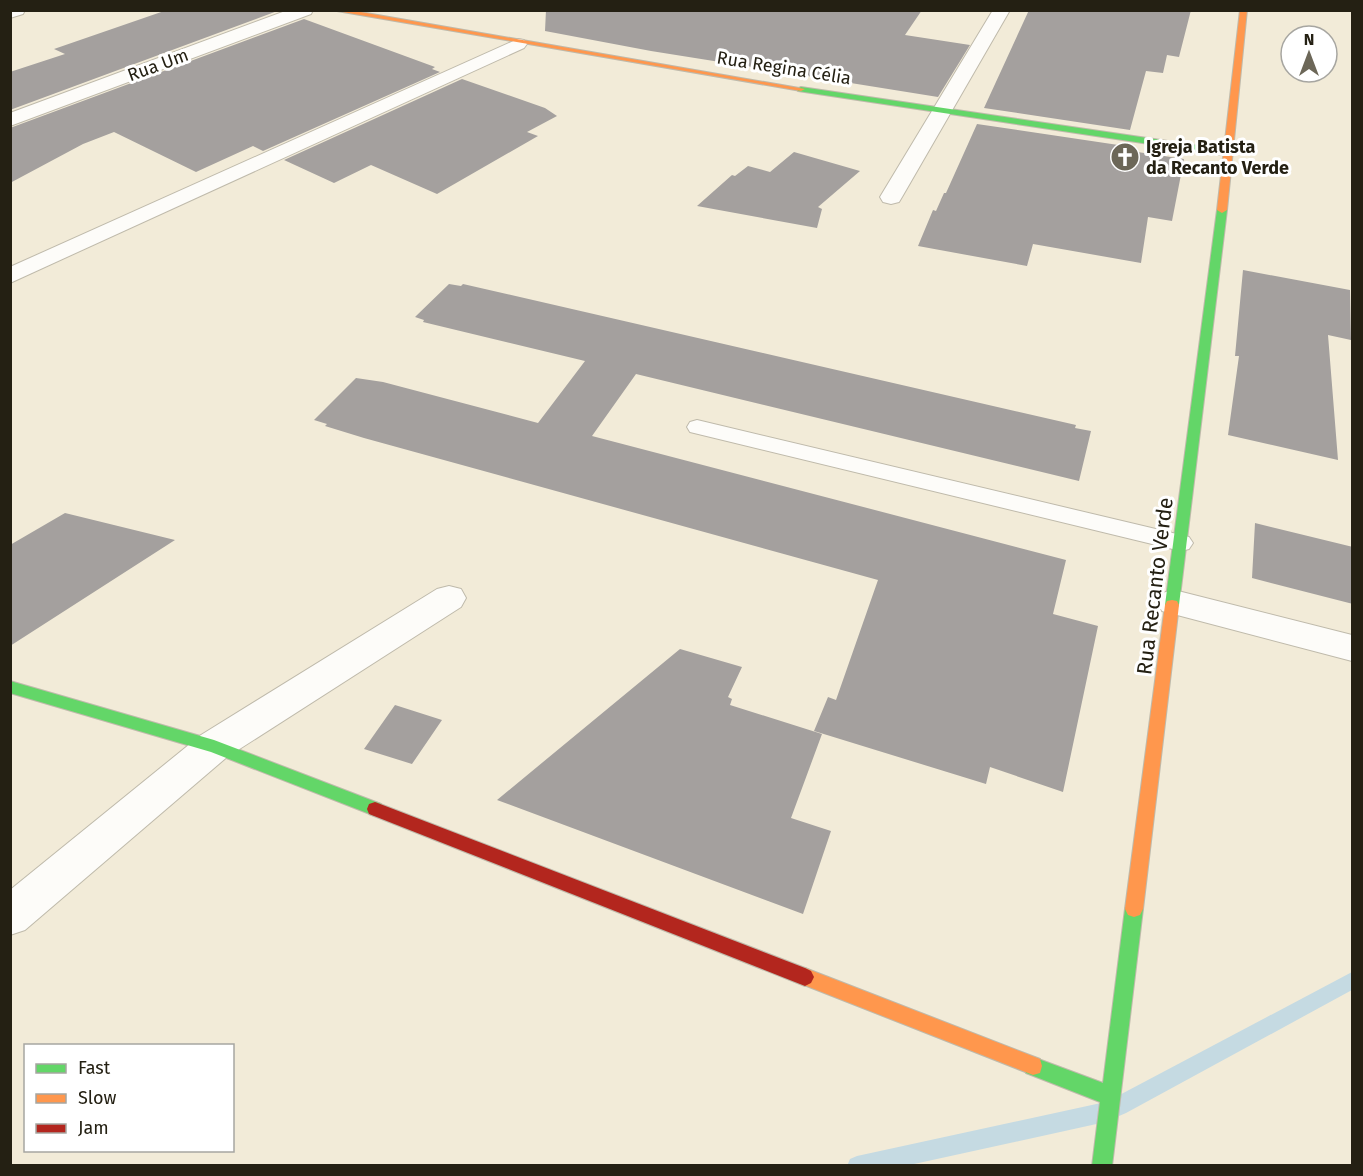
<svg xmlns="http://www.w3.org/2000/svg" width="1363" height="1176" font-family="'Fira Sans',sans-serif">
  <style>
    .lines { fill: none; stroke-linecap: round; stroke-linejoin: round }
    .stream { fill: #c5dae2; fill-rule: evenodd }
    .building { fill: #a4a09e }
    .lane-casing { stroke: #bfbaab; stroke-width: 2 }
    .street-casing { stroke: #bfbaab; stroke-width: 2 }
    .fast-casing { stroke: #bfbaab; stroke-width: 2 }
    .slow-casing { stroke: #bfbaab; stroke-width: 2 }
    .jam-casing { stroke: #bfbaab; stroke-width: 2 }
    .lane { fill: #fdfcf9; fill-rule: evenodd }
    .street { fill: #fdfcf9; fill-rule: evenodd }
    .fast { fill: #63d668; fill-rule: evenodd }
    .slow { fill: #ff974d; fill-rule: evenodd }
    .jam { fill: #b3261e; fill-rule: evenodd }
    .labels { text-anchor: middle; stroke-width: 6; stroke-linejoin: round; paint-order: stroke }
    .far-street-label { font-size: 18px; fill: #242013; stroke: #fff }
    .far-poi-label { font-size: 18px; font-weight: bold; fill: #242013; stroke: #fff; text-anchor: start }
    .street-label { font-size: 21px; fill: #242013; stroke: #fff }
  </style>
  <rect width="100%" height="100%" fill="#f2ebd8"/>
  <g class="lines">
    <path class="stream" d="M1352,972V990L1126,1113L1119,1116L1112,1113L1109,1106L1112,1099Z
      M1101,1103L1108,1106L1111,1113L1108,1120L1101,1123L905,1166H847L850,1159L857,1156Z"/>
  </g>
  <path class="building" d="M167,10H280L10,110V72L65,54L54,49Z
    M546,10H922L905,35L970,45L938,97L651,51L545,31Z
    M1029,10H1191L1179,57L1167,55L1163,73L1146,71L1130,130L984,108Z
    M304,19L435,67L432,69L440,72L263,151L253,146L196,172L114,132L83,144L10,183V128Z
    M462,79L545,108L557,116L527,132L538,136L437,194L371,165L334,183L284,160Z
    M977,124L1125,146L1124,150L1184,159L1172,221L1148,217L1141,263L1033,244L1027,266L918,246L933,210L936,211L944,193H946Z
    M794,152L860,171L818,207L822,209L817,228L697,206L732,175L735,176L748,166L770,172Z
    M1243,270L1350,290L1351,340L1328,335L1338,460L1228,435L1239,356H1235Z
    M449,284L461,286L463,284L789,359L1076,425L1075,428L1091,431L1079,481L636,374L592,436L1066,560L1053,614L1098,626L1063,792L990,767L986,784L814,731L828,697L836,700L878,580L364,438L325,426L327,424L314,420L356,378L383,382L538,423L585,361L423,322L424,320L415,317Z
    M65,513L175,540L10,646V545Z
    M1255,523L1353,547V604L1252,578Z
    M680,649L742,667L728,697L732,699L730,705L822,734L791,818L831,831L803,914L497,800Z
    M395,705L442,720L412,764L364,749Z"/>
  <g class="lines">
    <g class="lane-casing">
      <path id="lane" d="M697,420L1181,535L1189,537L1193,543L1189,549L1181,551L690,432L687,427L690,422Z"/>
    </g>
    <g class="street-casing">
      <path id="street" d="M10,10H25L23,14L10,18Z
        M288,10H313L311,14L10,126V113Z
        M993,10H1010L902,197L899,202L891,204L883,202L880,197Z
        M518,39L524,40L527,44L524,48L10,283V267Z
        M449,586L461,589L466,598L461,607L227,757L25,930L10,935V890L201,735L437,589Z
        M1174,590L1352,635V661L1162,611L1157,602L1162,593Z"/>
    </g>
    <g class="fast-casing">
      <path id="fast" d="M801,87L1229,150L1233,153L1229,156L798,91L797,89Z
        M1222,207L1227,210L1179,605L1177,609H1167L1165,605L1217,210Z
        M10,681L214,740L381,804L383,809L381,814L375,816L211,752L10,693Z
        M1134,901L1140,903L1143,909L1112,1166H1092L1100,1102L1026,1073L1024,1066L1026,1059L1033,1057L1103,1083L1125,909L1128,903Z"/>
    </g>
    <g class="slow-casing">
      <path id="slow" d="M331,10H349L805,89L801,91Z
        M1240,10H1247L1227,210L1222,213L1217,210Z
        M1172,600L1177,601L1179,605L1143,909L1140,915L1134,917L1128,915L1125,909L1165,605L1167,601Z
        M805,968L1040,1059L1042,1066L1040,1073L1033,1075L799,983L796,977L799,971Z"/>
    </g>
    <g class="jam-casing">
      <path id="jam" d="M375,802L805,968L811,971L814,977L811,983L805,986L369,814L367,809L369,804Z"/>
    </g>
    <use href="#lane" class="lane"/>
    <use href="#street" class="street"/>
    <use href="#fast" class="fast"/>
    <use href="#slow" class="slow"/>
    <use href="#jam" class="jam"/>
  </g>
  <defs>
    <g id="church-disc" transform="scale(1.5)"><circle r="9.5" fill="#6c6758" stroke="#fff"/><path d="M-1.2-6h2.4v3.5h3.3v2.4h-3.3V6h-2.4V-.1h-3.3v-2.4h3.3Z" fill="#fff"/></g>
  </defs>
  <g fill-rule="evenodd">
    <use href="#church-disc" x="1125" y="157"/>
  </g>
  <g class="labels">
    <g class="far-street-label">
      <text transform="translate(158 65) rotate(-20)" y="6">Rua Um</text>
      <text transform="translate(784 68) rotate(9)" y="6">Rua Regina Célia</text>
    </g>
    <g class="far-poi-label">
      <text x="1146" y="153">Igreja Batista<tspan x="1146" dy="21">da Recanto Verde</tspan></text>
    </g>
    <g class="street-label">
      <text transform="translate(1155 586) rotate(-83)" y="7">Rua Recanto Verde</text>
    </g>
  </g>
  <rect width="1363" height="1176" fill="none" stroke="#242013" stroke-width="24"/>
  <rect x="24" y="1044" width="210" height="108" fill="#ffffff" stroke="#a7a6a1" stroke-width="1.5"/>
  <rect x="36" y="1064" width="30" height="9" fill="#63d668" stroke="#a7a6a1" stroke-width="1.5"/>
  <text x="78" y="1074" font-size="18" fill="#242013">Fast</text>
  <rect x="36" y="1094" width="30" height="9" fill="#ff974d" stroke="#a7a6a1" stroke-width="1.5"/>
  <text x="78" y="1104" font-size="18" fill="#242013">Slow</text>
  <rect x="36" y="1124" width="30" height="9" fill="#b3261e" stroke="#a7a6a1" stroke-width="1.5"/>
  <text x="78" y="1134" font-size="18" fill="#242013">Jam</text>
  <g transform="translate(1309 54)"><circle r="28" fill="#ffffff" stroke="#a7a6a1" stroke-width="1.5"/>
  <path d="M0-4.5L10 22L0 15L-10 22Z" fill="#6c6758"/>
  <text y="-9" font-size="16" font-weight="bold" text-anchor="middle" fill="#242013">N</text>
  </g>
</svg>
